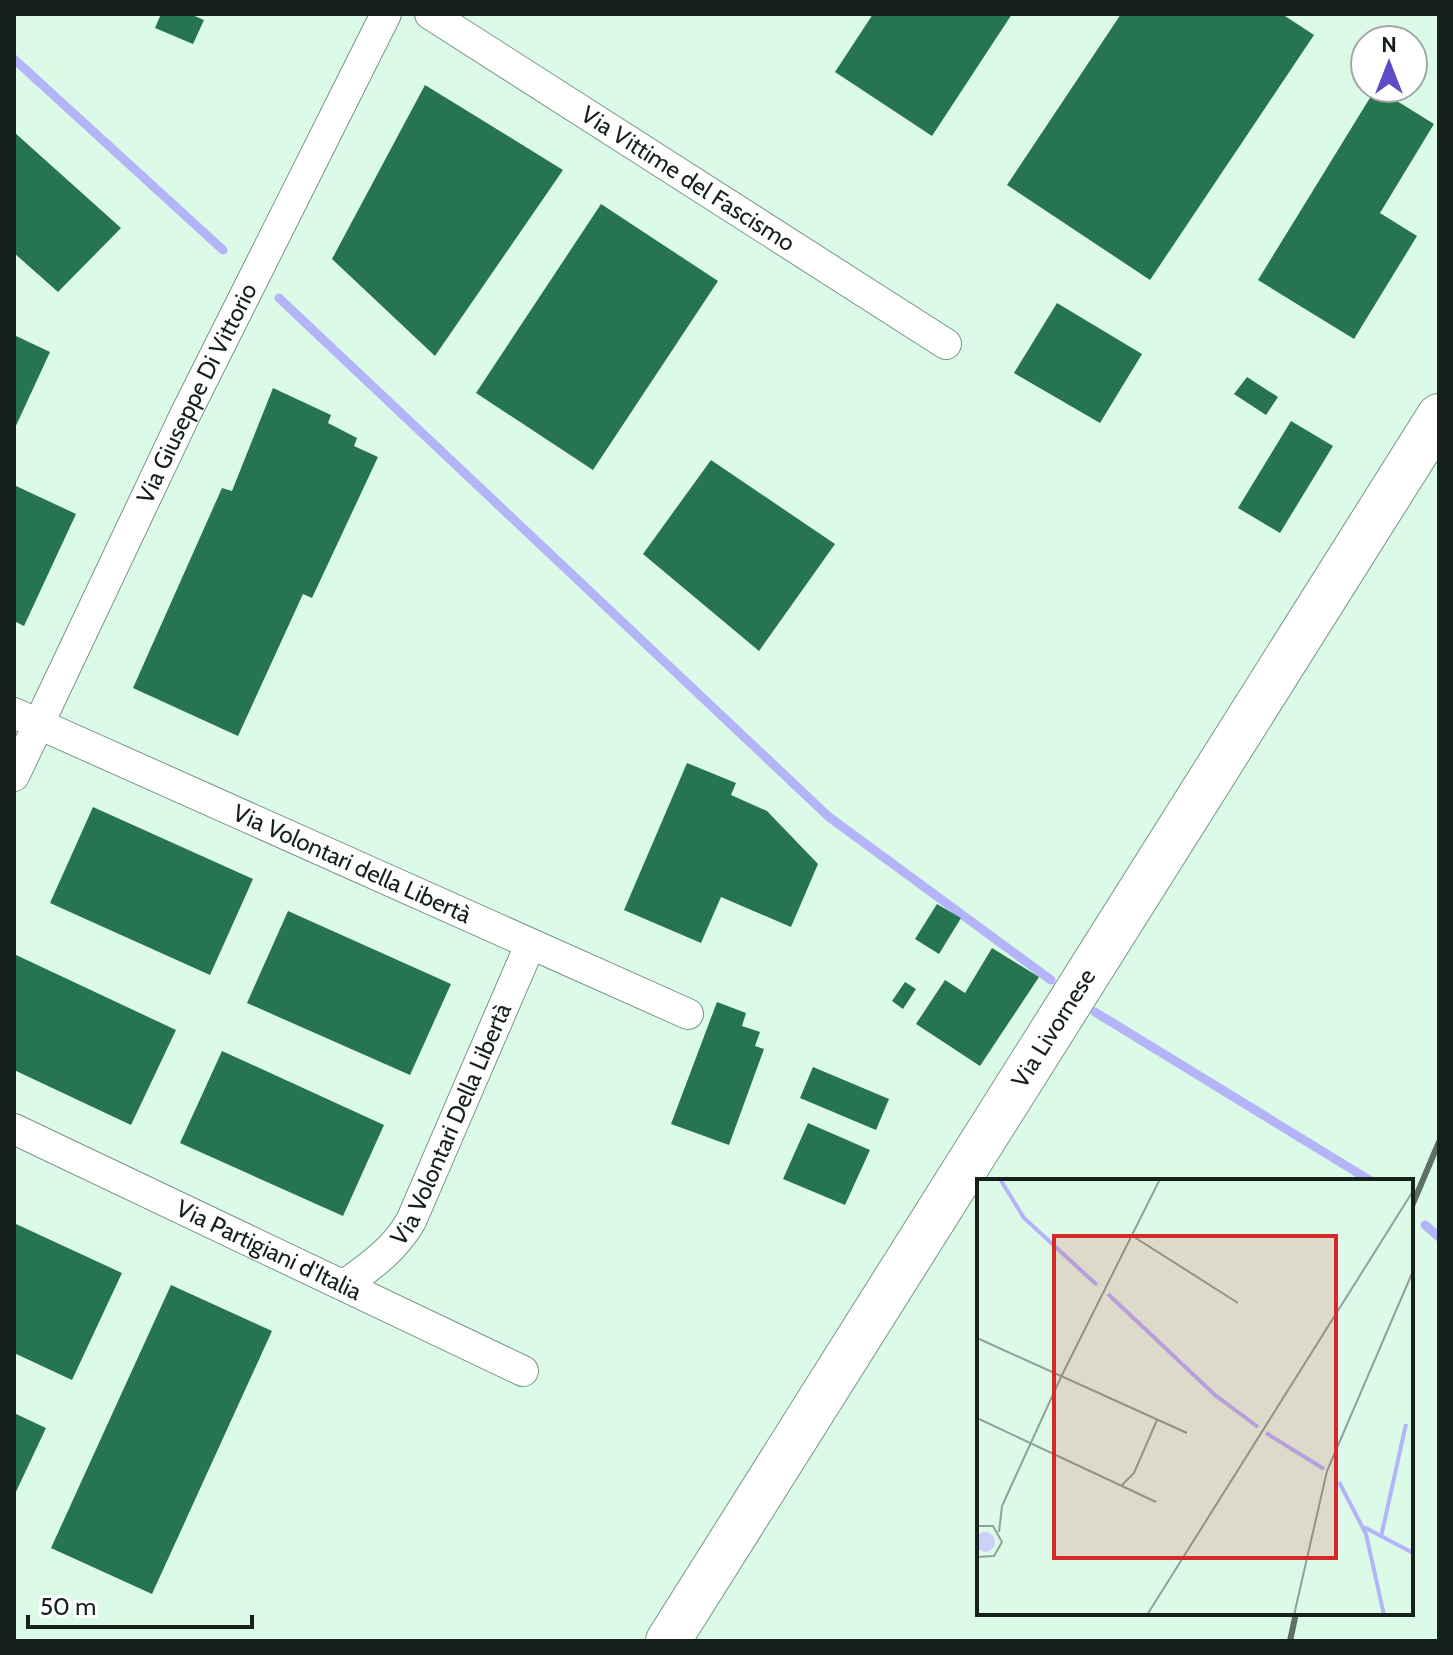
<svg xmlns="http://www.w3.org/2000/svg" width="1453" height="1655" font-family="Cabin,sans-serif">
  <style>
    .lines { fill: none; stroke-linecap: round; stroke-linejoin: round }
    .stream { stroke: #b4b4f8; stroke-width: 9 }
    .building { fill: #277450 }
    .minor-casing { stroke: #7a9585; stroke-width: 32 }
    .primary-casing { stroke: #7a9585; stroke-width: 46 }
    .minor { stroke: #fff; stroke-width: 30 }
    .primary { stroke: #fff; stroke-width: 44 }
    .rail { stroke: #5e7065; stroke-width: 6 }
    .labels { text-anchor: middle; stroke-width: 8; stroke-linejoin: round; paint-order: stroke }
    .street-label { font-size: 24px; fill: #16211b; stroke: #fff }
    .inset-river { fill: none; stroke: #b4b4f8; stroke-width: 4 }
    .inset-road { fill: none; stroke: #8da396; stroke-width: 2 }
    .view { fill: #d62828; fill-opacity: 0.15; stroke: #d62828; stroke-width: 4 }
    .inset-edge { fill: none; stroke: #16211b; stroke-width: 4 }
  </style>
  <rect width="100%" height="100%" fill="#dcfae8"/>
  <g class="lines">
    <path class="stream" d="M14,59L223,250
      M279,298L829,817L1051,980
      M1095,1012L1371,1181
      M1425,1225L1439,1237"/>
  </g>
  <path class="building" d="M161,14H190L204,20L193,44L155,28Z
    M873,14H1012L932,136L835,72Z
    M1121,14H1282L1314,35L1150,280L1007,185Z
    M425,85L563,170L435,356L332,259Z
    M1376,88L1434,124L1380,213L1417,236L1354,339L1258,280Z
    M14,132L121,228L58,292L14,253Z
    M601,204L718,281L593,470L476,393Z
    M1057,303L1142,354L1100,423L1014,373Z
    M14,335L50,352L14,430Z
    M1247,377L1278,397L1266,415L1234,394Z
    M273,388L331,415L328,423L357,438L354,446L378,457L312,598L303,594L238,736L133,688L222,488L232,491Z
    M1291,421L1333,446L1280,533L1238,508Z
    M711,460L835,544L759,651L643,554Z
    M14,485L76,514L24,626L14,621Z
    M687,763L736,783L731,795L767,811L818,864L791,927L721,897L701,943L624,910Z
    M93,807L253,879L210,975L50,903Z
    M937,904L961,918L939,954L915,939Z
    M288,911L451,984L410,1075L247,1003Z
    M992,948L1039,977L980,1066L916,1024L945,980L965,993Z
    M14,954L176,1030L131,1125L14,1070Z
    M905,982L916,989L903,1009L892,1001Z
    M717,1002L746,1013L742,1026L760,1032L755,1046L764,1049L729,1145L671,1124Z
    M222,1051L384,1125L343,1216L180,1143Z
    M813,1067L889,1099L876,1130L800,1098Z
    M808,1123L870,1150L845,1205L783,1179Z
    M16,1224L122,1273L72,1380L14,1353V1229Z
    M171,1285L272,1331L152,1594L51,1548Z
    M14,1413L46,1428L14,1496Z"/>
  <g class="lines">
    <g class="minor-casing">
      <g id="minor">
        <path id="s1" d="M430,14L946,344"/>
        <path id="s2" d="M14,713L688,1014"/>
        <path id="s3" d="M14,776L185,415L386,14"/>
        <path id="s4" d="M14,1129L523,1371"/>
        <path id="s5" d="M346,1284C372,1265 394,1250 411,1221L530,945"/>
      </g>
    </g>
    <g class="primary-casing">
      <g id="primary">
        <path id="s6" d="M668,1641L1439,416"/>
      </g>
    </g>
    <use href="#minor" class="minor"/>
    <use href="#primary" class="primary"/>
    <path class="rail" d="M1411,1208L1439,1142
      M1290,1641L1296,1613"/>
  </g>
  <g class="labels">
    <g class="street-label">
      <text dy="8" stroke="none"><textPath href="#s1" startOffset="306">Via Vittime del Fascismo</textPath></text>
      <text dy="8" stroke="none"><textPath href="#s3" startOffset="424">Via Giuseppe Di Vittorio</textPath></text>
      <text dy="8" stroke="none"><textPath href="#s2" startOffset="370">Via Volontari della Libertà</textPath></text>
      <text dy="8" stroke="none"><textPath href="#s6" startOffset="724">Via Livornese</textPath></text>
      <text dy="8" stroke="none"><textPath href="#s5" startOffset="196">Via Volontari Della Libertà</textPath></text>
      <text dy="8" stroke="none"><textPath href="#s4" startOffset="282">Via Partigiani d'Italia</textPath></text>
    </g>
  </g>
  <g transform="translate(977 1179)">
    <rect width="436" height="436" fill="#dcfae8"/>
    <path d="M-2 363a10 10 0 1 1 20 0a10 10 0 1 1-20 0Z" fill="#cfd0f7"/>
    <path class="inset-river" d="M23,0L47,39L120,106M131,115L238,216L281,248M289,254L347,290M362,303L389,355L407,436M387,348L436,374M404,358L429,245"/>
    <path class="inset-road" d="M154,56L261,124M0,159L210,254M0,239L179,323M144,307L157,294L180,241M0,347H16L25,363L17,377L0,378M22,353L25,327L84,198L183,0M170,436L436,12M317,436L350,292L436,92"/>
    <path class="view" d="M77,57H359V379H77Z"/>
    <rect width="436" height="436" class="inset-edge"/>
  </g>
  <rect width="1453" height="1655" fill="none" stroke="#16211b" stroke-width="32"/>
  <g transform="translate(1389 64)"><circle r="38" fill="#ffffff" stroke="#a2a6a4" stroke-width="2"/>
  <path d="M0-6L14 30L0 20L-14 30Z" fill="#5c4cc5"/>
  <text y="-12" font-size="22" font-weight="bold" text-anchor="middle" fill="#16211b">N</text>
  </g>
  <path d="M28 1615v12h224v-12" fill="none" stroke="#16211b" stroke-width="4"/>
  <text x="40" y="1615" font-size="24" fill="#16211b" stroke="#ffffff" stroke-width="6" paint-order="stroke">50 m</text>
</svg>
